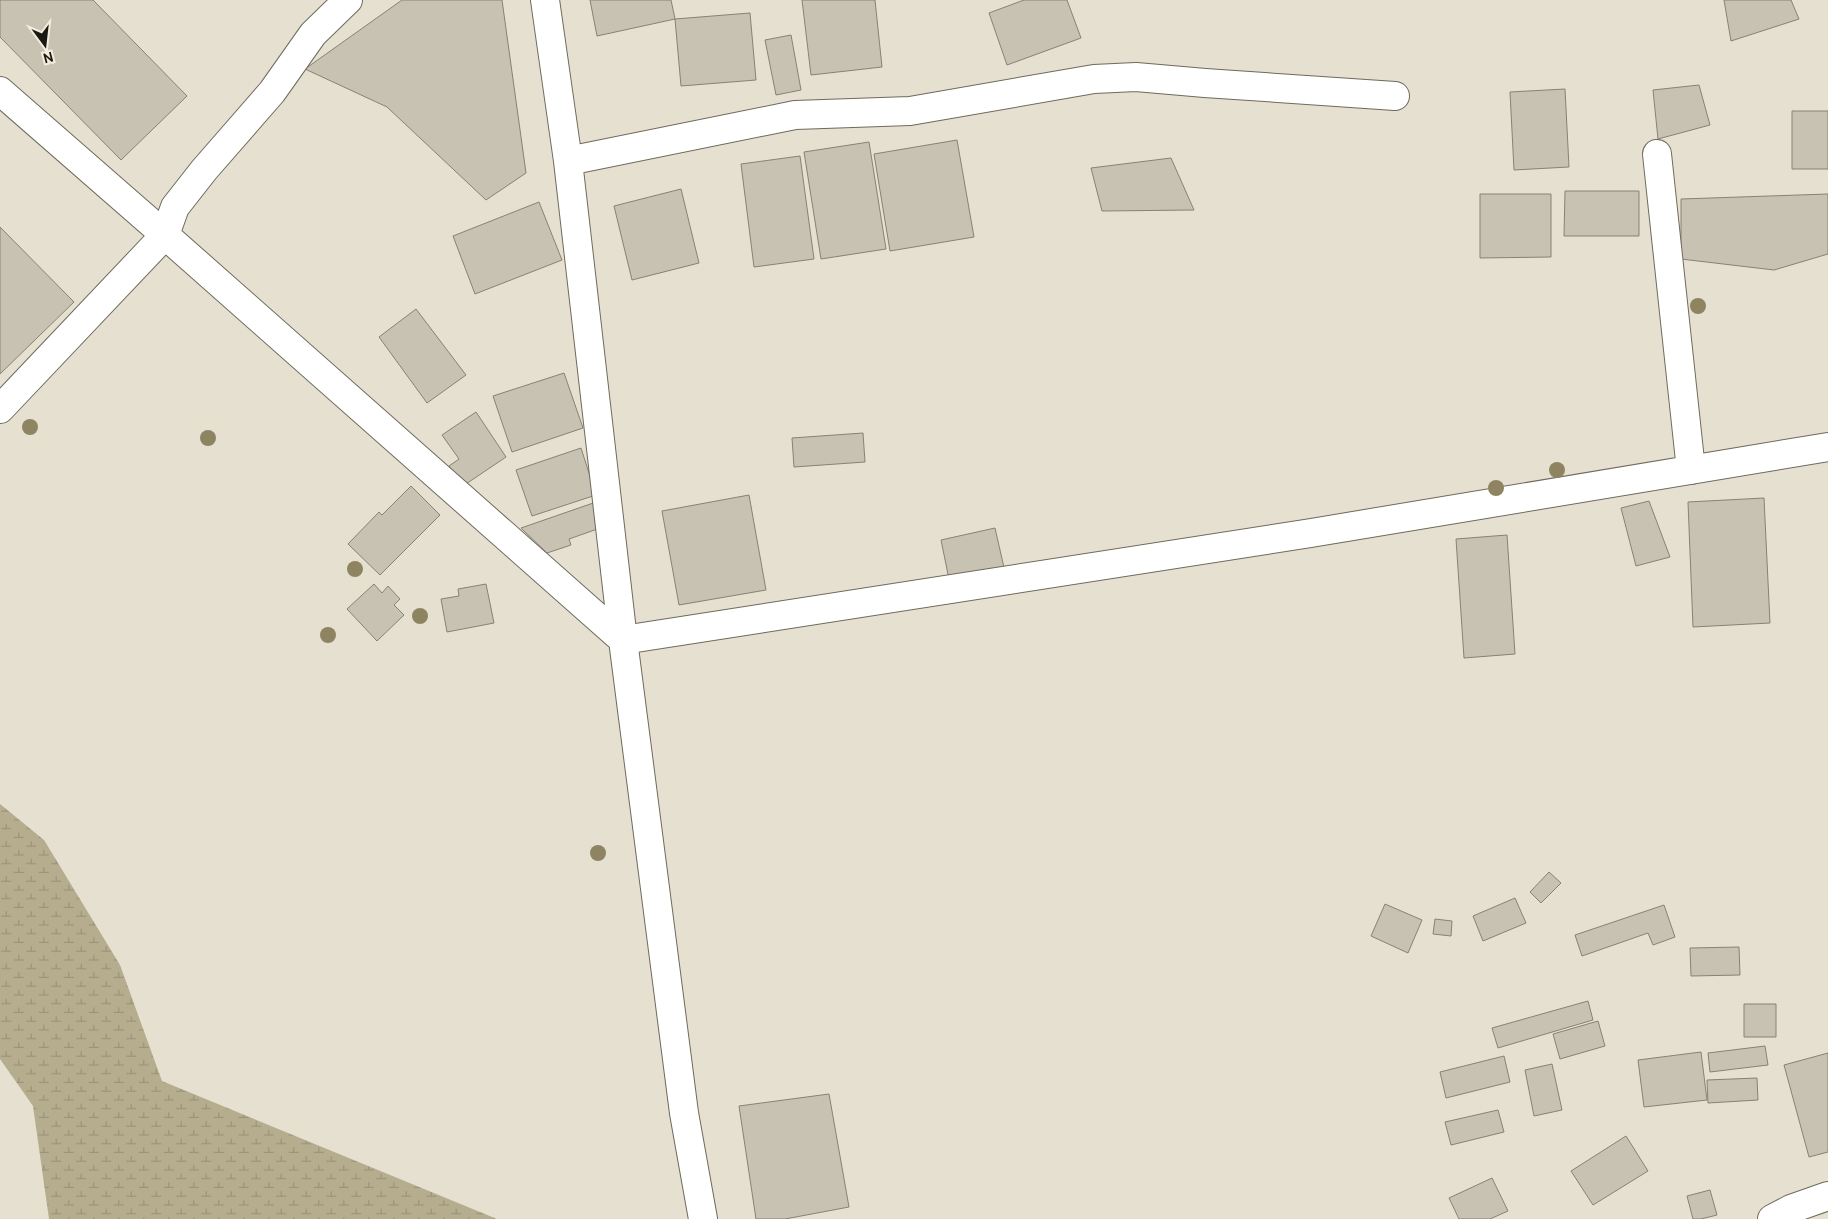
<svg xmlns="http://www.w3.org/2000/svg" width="1828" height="1219" font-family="Cabin,sans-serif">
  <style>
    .wetland { fill: url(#wetland-marsh) }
    .building { fill: #c7c2b2; stroke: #878273 }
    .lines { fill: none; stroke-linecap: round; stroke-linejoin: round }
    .minor-casing { stroke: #6e6a5c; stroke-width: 30 }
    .tertiary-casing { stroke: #6e6a5c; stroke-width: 30 }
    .minor { stroke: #fff; stroke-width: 28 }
    .tertiary { stroke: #fff; stroke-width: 28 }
    .tree { fill: #8e8461 }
  </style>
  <defs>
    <pattern id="wetland-marsh" width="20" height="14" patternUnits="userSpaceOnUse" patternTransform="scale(1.25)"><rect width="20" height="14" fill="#b6ad8f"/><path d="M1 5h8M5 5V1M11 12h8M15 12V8" fill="none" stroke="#9c947a"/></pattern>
  </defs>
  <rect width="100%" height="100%" fill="#e5e0d0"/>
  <path class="wetland" d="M0,804L44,840L120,965L162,1081L497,1219H49L33,1106L0,1059Z"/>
  <path class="building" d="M0,0H93L187,96L121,160L0,37Z
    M402,0H502L526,173L486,200L387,107L305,69Z
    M590,0H671L675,19L597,36Z
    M802,0H875L882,67L811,75Z
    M1024,0H1067L1081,38L1007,65L989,13Z
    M1724,0H1791L1799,19L1731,41Z
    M750,13L756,80L681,86L675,19Z
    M791,35L801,90L776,95L765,40Z
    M1699,85L1710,125L1658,139L1653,90Z
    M1565,89L1569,167L1514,170L1510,92Z
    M1792,111H1828V169H1792Z
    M957,140L974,237L890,251L874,154Z
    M869,142L886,249L821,259L804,152Z
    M800,156L814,259L754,267L741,164Z
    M1171,158L1194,210L1102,211L1091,168Z
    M681,189L699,263L632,280L614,206Z
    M1565,191H1639V236H1564Z
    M1480,194H1551V257L1480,258Z
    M1828,194V254L1774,270L1681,259V199Z
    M539,202L562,260L475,294L453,236Z
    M0,227L74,302L0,374Z
    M416,309L466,375L427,403L379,337Z
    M564,373L583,428L512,452L493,396Z
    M476,412L506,457L463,486L449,466L459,459L442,435Z
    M863,433L865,462L794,467L792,438Z
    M581,448L596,495L532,516L516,470Z
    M411,486L440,515L380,575L348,544L379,512L382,515Z
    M749,495L766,590L679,605L662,511Z
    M1764,498L1770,623L1693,627L1688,502Z
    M599,501L606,526L569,539L571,545L547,553L521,528Z
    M1649,501L1670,557L1636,566L1621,508Z
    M995,528L1005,572L950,584L941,540Z
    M1507,535L1515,654L1464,658L1456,539Z
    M374,584L382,593L388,586L400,599L394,605L404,615L377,641L347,609Z
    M486,584L494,623L447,632L441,599L459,596L458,589Z
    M1549,872L1561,883L1541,903L1530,892Z
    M1515,898L1526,923L1483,941L1473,916Z
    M1385,904L1422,920L1408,953L1371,936Z
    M1664,905L1675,937L1653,945L1648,933L1582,956L1575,935Z
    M1435,919L1452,921L1451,936L1433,934Z
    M1739,947L1740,975L1691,976L1690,948Z
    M1588,1001L1593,1020L1498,1048L1492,1028Z
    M1744,1004H1776V1037H1744Z
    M1598,1021L1605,1046L1560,1059L1553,1034Z
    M1765,1046L1768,1065L1710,1072L1708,1053Z
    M1701,1052L1707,1100L1644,1107L1638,1060Z
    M1828,1053V1152L1809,1157L1784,1065Z
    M1504,1056L1510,1082L1446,1098L1440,1072Z
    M1552,1064L1562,1110L1534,1116L1525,1070Z
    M1757,1078L1758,1100L1708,1103L1707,1080Z
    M829,1094L849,1207L785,1219H756L739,1106Z
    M1498,1110L1504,1132L1451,1145L1445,1122Z
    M1626,1136L1648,1171L1593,1205L1571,1171Z
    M1492,1178L1508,1211L1490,1219H1459L1449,1198Z
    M1710,1190L1717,1215L1701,1219H1693L1687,1196Z"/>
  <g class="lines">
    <g class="minor-casing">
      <path id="minor" d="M545,0L568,161L623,640L684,1113L703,1219
        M0,91L165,235L623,640L1311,533L1828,447
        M1657,154L1691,470
        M568,161L795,115L910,111L1094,79L1136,77L1205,83L1395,96
        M0,409L165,235L175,207L204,170L272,92L313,34L348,0"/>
    </g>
    <g class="tertiary-casing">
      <path id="tertiary" d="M1772,1219L1791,1209L1828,1196"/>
    </g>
    <use href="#minor" class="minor"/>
    <use href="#tertiary" class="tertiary"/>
  </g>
  <g class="tree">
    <circle cx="1698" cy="306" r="8"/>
    <circle cx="30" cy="427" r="8"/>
    <circle cx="208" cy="438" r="8"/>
    <circle cx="1557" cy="470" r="8"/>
    <circle cx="1496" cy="488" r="8"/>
    <circle cx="355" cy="569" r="8"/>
    <circle cx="420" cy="616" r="8"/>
    <circle cx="328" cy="635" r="8"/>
    <circle cx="598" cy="853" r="8"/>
  </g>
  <g transform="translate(45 45) rotate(165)" stroke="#f2eddd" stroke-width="4" paint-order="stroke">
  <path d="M0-4L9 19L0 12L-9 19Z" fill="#1a1813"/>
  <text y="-8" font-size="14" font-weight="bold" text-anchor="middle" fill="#1a1813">N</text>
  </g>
</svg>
